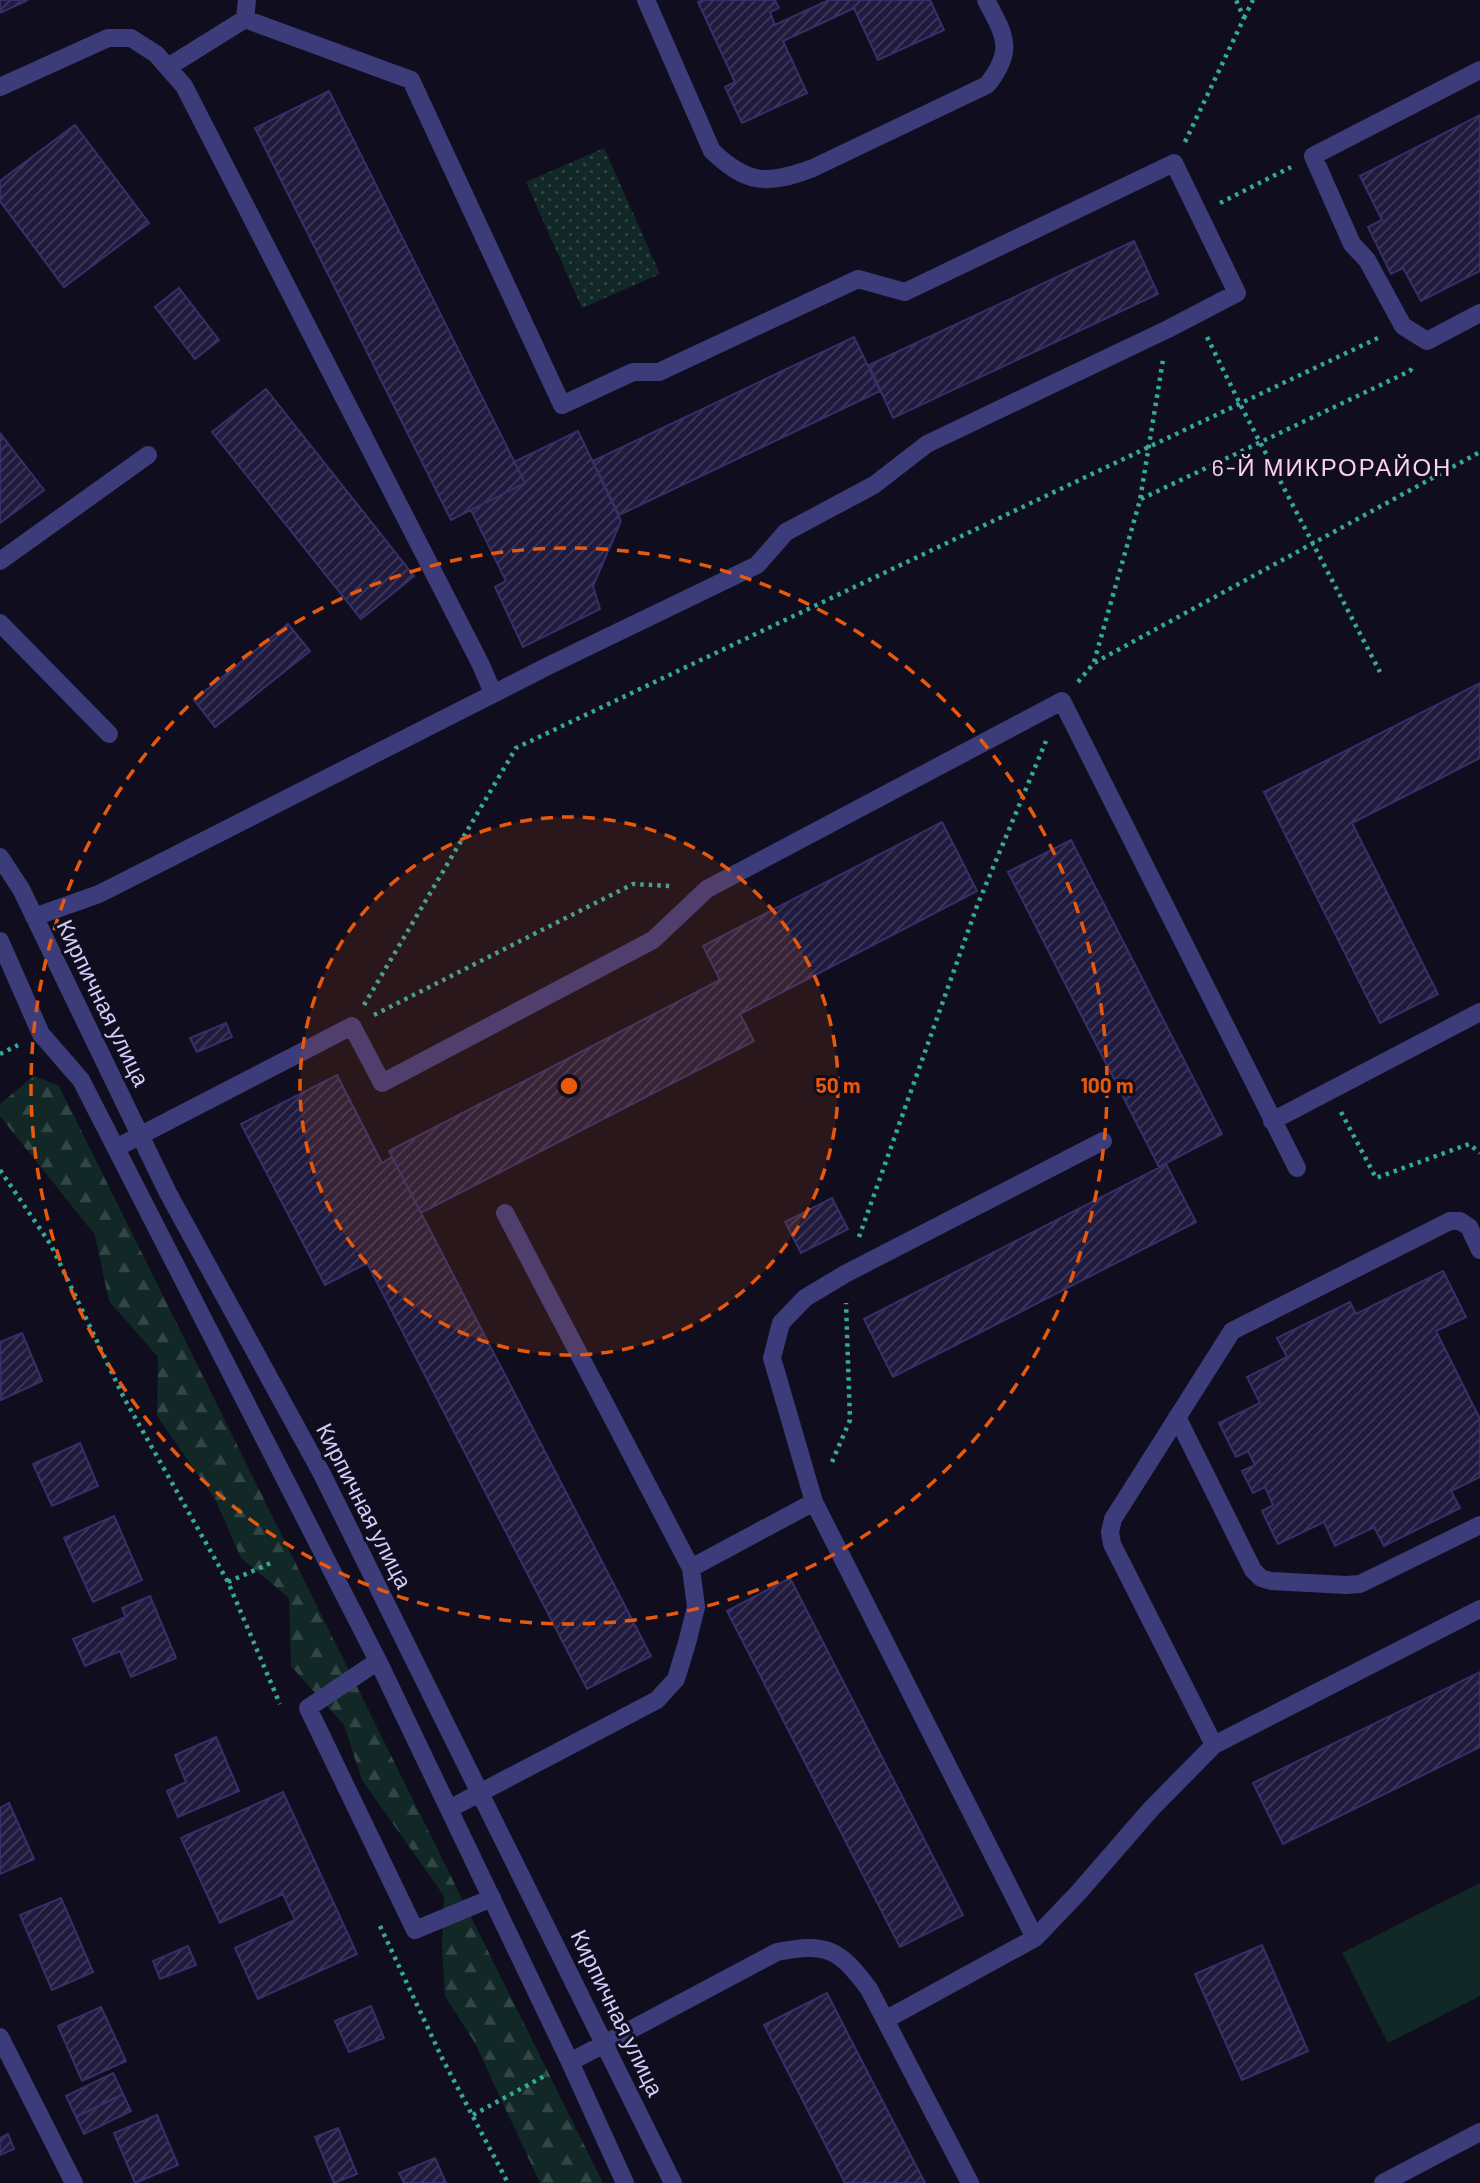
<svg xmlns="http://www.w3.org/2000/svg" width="1480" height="2183" font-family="Barlow,sans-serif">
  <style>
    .grass { fill: #112826 }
    .forest { fill: url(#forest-firs) }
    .park { fill: url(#park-dots) }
    .building { fill: url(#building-hatch); stroke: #372f68; stroke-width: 2 }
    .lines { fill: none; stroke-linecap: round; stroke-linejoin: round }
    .path { stroke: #35a89c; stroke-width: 4.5; stroke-dasharray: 3.5 5; stroke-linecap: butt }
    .minor { stroke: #3c3c7a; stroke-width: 18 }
    .ring { fill: none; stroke: #e8590c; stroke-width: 3.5; stroke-dasharray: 12 9 }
    .labels { text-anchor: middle; stroke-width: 6; stroke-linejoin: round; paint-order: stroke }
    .street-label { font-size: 23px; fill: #d1cefc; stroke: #100e1e }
    .neighbourhood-label { font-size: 24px; letter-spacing: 2px; fill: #fcd0ee; stroke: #100e1e }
    .centre { fill: #e8590c; stroke: #100e1e; stroke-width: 3.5 }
    .ring-label { font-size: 21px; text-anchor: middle; font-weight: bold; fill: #e8590c; stroke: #100e1e; stroke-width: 6; stroke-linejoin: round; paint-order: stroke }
  </style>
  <defs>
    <pattern id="forest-firs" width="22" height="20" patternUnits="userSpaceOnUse" patternTransform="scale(1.75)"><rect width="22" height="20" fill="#112826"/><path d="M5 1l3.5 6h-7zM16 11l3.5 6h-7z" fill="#334646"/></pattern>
    <pattern id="park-dots" width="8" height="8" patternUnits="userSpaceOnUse" patternTransform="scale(1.75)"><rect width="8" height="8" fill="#112826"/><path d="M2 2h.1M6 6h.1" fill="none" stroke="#334646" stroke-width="1.8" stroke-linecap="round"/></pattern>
    <pattern id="building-hatch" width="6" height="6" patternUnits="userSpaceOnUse" patternTransform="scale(1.75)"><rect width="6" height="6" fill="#201b3e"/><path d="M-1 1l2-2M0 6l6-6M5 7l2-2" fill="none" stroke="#3f3b5b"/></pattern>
  </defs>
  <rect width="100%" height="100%" fill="#100e1e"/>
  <path class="grass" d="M1480,1883V1996L1388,2043L1342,1953Z"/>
  <path class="forest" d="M34,1076L59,1086L603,2183H540L475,2043L445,1996L442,1949L444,1896L362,1780L344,1725L291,1666L289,1598L241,1558L215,1499L157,1416L158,1357L109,1301L95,1235L0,1116V1104Z"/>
  <path class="park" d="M604,148L660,274L582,308L526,182Z"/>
  <path class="building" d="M0,0H28L0,13Z
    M703,0H775L779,8L770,12L775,25L829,0H930L944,30L878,60L854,8L783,41L807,93L742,123L725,87L735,82L698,2Z
    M329,91L525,483L451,520L255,128Z
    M1480,115V271L1421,301L1403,268L1391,274L1368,227L1382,220L1360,176Z
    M75,125L149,223L64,287L0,201V181Z
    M1134,241L1158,294L893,418L869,365Z
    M179,288L219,340L195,359L155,307Z
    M854,337L880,391L619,515L593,461Z
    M266,389L414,576L361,619L212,432Z
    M578,431L621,521L593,586L600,609L523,647L495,587L506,581L471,510L525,483L514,462Z
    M0,433L44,490L0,523Z
    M288,624L310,651L215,727L194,700Z
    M1480,683V758L1352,823L1438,994L1380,1023L1264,792Z
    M942,822L977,891L740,1014L754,1041L421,1213L389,1151L720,980L703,946Z
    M1071,840L1222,1134L1159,1167L1008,872Z
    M226,1023L232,1037L197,1052L190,1038Z
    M337,1075L382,1163L392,1157L651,1656L587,1689L367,1263L325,1285L241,1124Z
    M1166,1164L1196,1222L893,1377L864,1319Z
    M832,1198L848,1229L801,1253L785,1222Z
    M1443,1271L1466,1317L1436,1331L1479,1417H1480V1477L1451,1491L1460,1508L1384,1546L1374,1527L1335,1546L1324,1522L1278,1544L1262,1511L1273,1505L1265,1487L1253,1493L1242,1471L1255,1465L1248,1451L1236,1457L1219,1423L1260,1403L1247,1377L1287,1357L1277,1338L1350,1302L1356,1314Z
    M22,1333L42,1381L1,1400L0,1342Z
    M80,1443L98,1486L52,1506L33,1464Z
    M114,1516L142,1580L93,1602L64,1538Z
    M790,1578L963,1915L900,1947L727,1611Z
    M150,1596L176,1658L131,1677L120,1651L85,1666L73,1639L126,1617L122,1608Z
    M1480,1672V1747L1283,1844L1253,1783Z
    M216,1737L239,1791L178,1817L167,1791L186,1782L175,1755Z
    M283,1792L357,1954L258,1999L235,1948L295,1920L283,1894L220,1923L181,1838Z
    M9,1803L34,1859L0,1874V1808Z
    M61,1898L93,1972L52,1990L20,1915Z
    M1262,1945L1308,2051L1242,2080L1195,1974Z
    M188,1946L196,1965L160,1979L153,1961Z
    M827,1993L855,2048L925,2183H845L764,2025Z
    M371,2006L384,2038L349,2052L335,2021Z
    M101,2007L126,2061L82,2081L58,2026Z
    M113,2073L123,2094L76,2117L66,2096Z
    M123,2094L131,2111L84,2134L76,2117Z
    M157,2115L178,2165L135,2183L114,2133Z
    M338,2128L357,2174L334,2183L315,2137Z
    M8,2134L14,2149L0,2155V2138Z
    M435,2158L446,2183H404L399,2173Z"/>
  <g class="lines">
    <path class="path" d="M1244,18L1253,0
      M1185,142L1244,18L1236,0
      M1220,203L1291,167
      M1207,337L1240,404L1380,672
      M1141,499L1410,371L1414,364
      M1094,662L1140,500L1163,360
      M1078,682L1094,663L1480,452
      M364,1005L516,748L1380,337
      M374,1015L633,884L670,886
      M0,1054L18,1045
      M1341,1112L1376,1178L1469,1144L1480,1153
      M0,1170L51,1245L124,1398L228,1582L280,1704
      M859,1237L977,906L1046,741
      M832,1462L850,1420L846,1303
      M228,1582L273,1562
      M380,1926L442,2058L508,2183
      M473,2115L548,2074"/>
    <path class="minor" d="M646,0L712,151C748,185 768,185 813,168L987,85C1015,50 1005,36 986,0
      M168,67L245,19
      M1480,70L1313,156L1352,244L1367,260L1403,326L1427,341L1480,313
      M0,87L108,38H131L156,54L184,86L480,663L493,693
      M0,561L148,455
      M0,623L109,734
      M0,857L21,889L168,1193L322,1474L673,2183
      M34,917L99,894L550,665L757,565L786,532L874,485L927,444L1168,329L1237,293L1174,163L905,292L858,279L659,372H633L562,405L411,80L245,19L247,0
      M0,941L41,1034L81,1080L378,1661L570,2062L625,2183
      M1272,1121L1480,1012
      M116,1148L352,1026L382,1083L653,940L707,889L1062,701L1297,1168
      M1177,1417L1253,1570L1261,1578L1271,1581L1346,1585L1360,1584L1480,1525
      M814,1502L772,1358L781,1323L805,1298L845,1274L1103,1141
      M691,1568L814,1502L1035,1938L885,2020
      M378,1661L308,1708L415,1930L492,1898
      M1214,1745L1112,1544L1110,1532L1113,1519L1232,1331L1450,1221H1460L1469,1227L1480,1250
      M449,1809L657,1700L676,1679L687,1643L696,1607L691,1568L505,1213
      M1035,1938L1079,1892L1151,1809L1214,1745L1480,1609
      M0,2037L74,2183
      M570,2062L777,1952C827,1942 839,1949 869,1989L970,2183
      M1383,2183L1480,2132"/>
  </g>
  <circle cx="569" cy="1086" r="269" fill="#e8590c" fill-opacity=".12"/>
  <g class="ring">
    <circle cx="569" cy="1086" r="269"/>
    <circle cx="569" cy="1086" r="538"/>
  </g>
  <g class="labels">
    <g class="street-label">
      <text transform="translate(103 1003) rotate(64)" y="8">Кирпичная улица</text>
      <text transform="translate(364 1506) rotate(63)" y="8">Кирпичная улица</text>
      <text transform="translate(617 2013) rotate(64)" y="8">Кирпичная улица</text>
    </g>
    <g class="neighbourhood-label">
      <text x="1332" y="476">6-Й МИКРОРАЙОН</text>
    </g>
  </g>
  <circle cx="569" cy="1086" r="10" class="centre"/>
  <g class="ring-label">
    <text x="838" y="1093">50 m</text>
    <text x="1107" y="1093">100 m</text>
  </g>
</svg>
